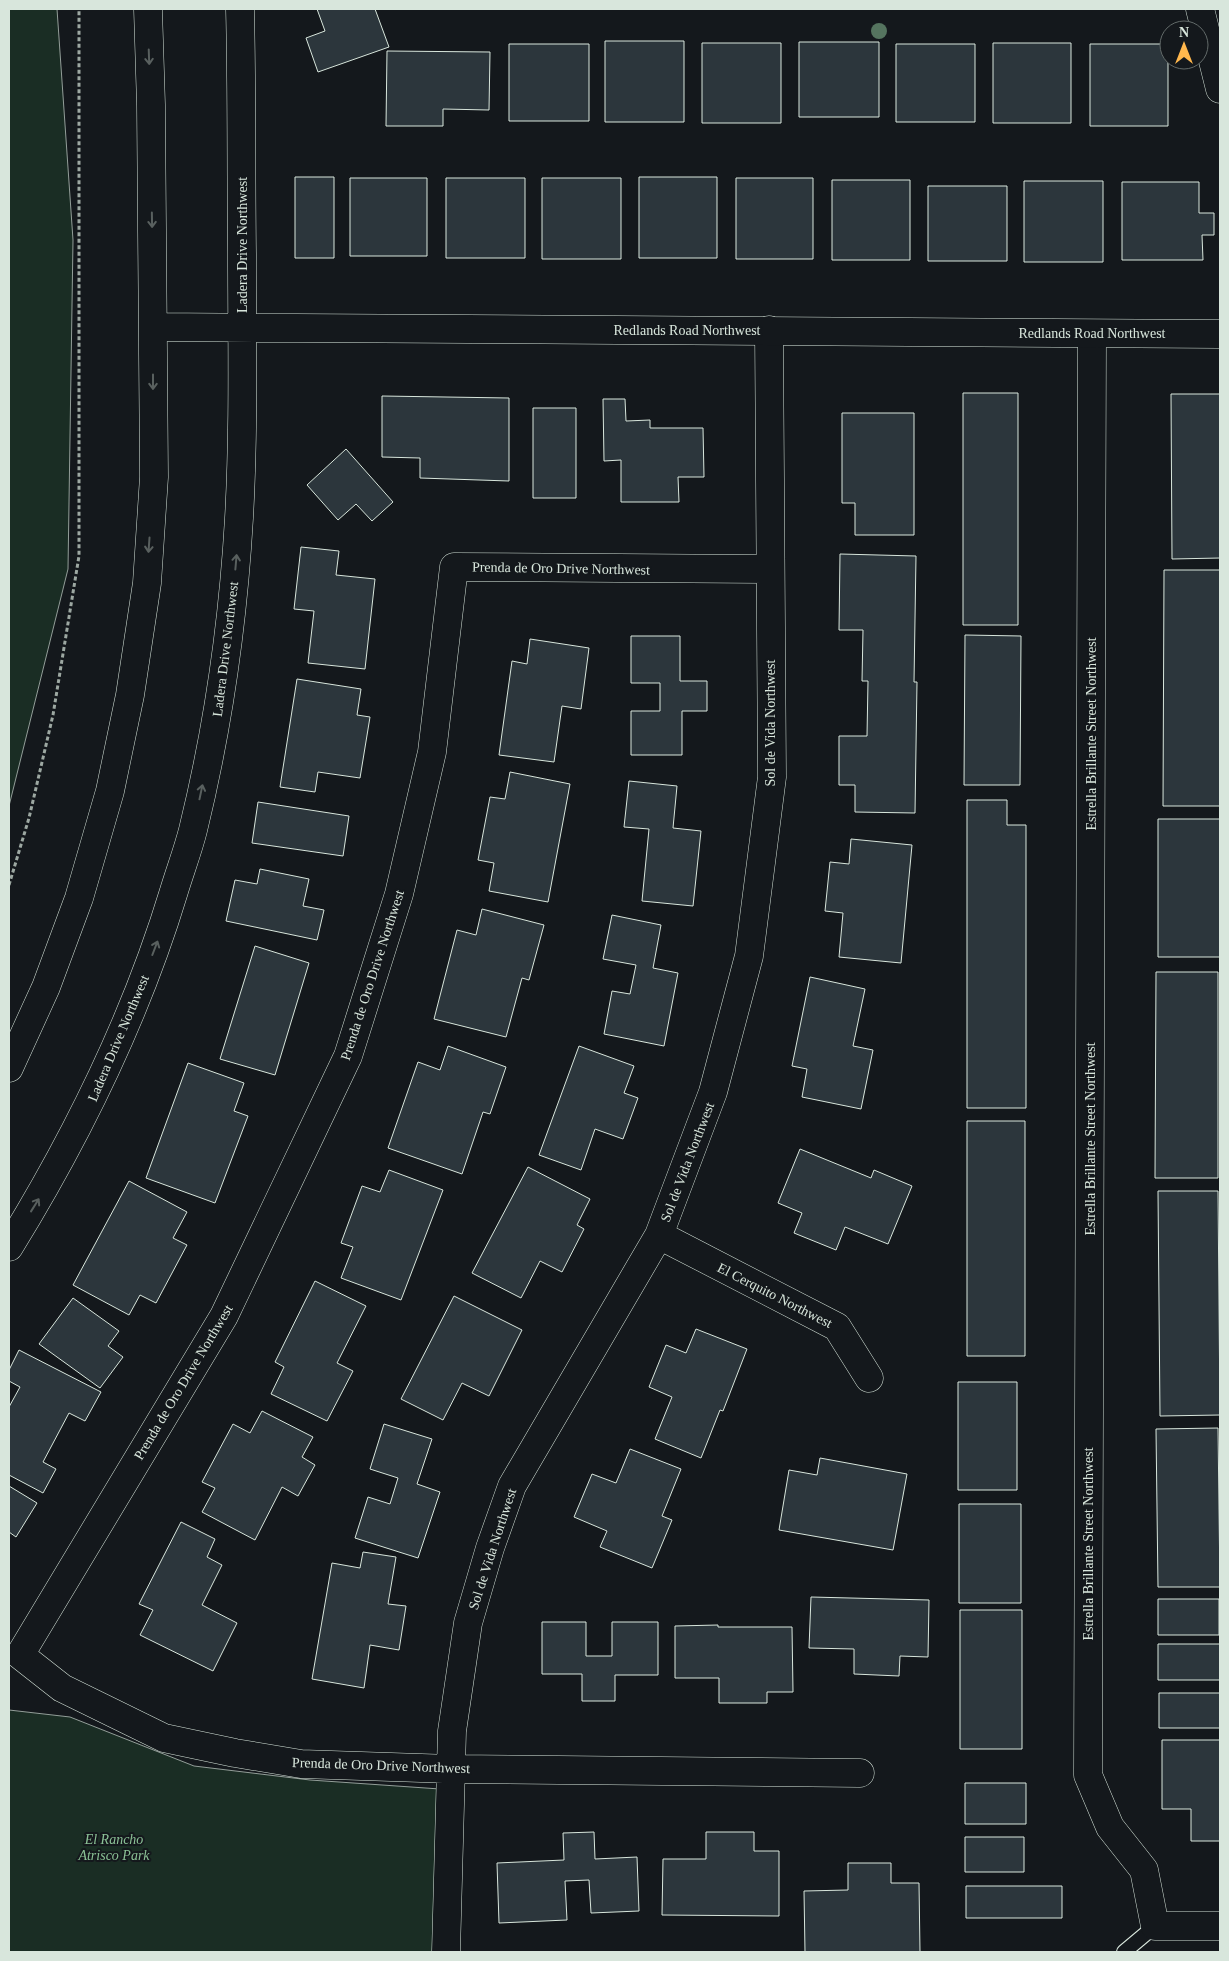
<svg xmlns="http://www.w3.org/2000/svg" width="1229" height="1961" font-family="'Times New Roman',serif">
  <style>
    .green { fill: #1a2d24; stroke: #939e99 }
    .building { fill: #2c363c; stroke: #d8e6dc }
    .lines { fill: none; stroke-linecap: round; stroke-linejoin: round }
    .service-casing { stroke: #d8e6dc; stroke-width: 16 }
    .minor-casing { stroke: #d8e6dc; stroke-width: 29 }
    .tertiary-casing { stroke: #d8e6dc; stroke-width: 29 }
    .path { stroke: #9da8a2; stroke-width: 3; stroke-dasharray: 4 2.5; stroke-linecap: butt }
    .service { stroke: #14181c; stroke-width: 14 }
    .minor { stroke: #14181c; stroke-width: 28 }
    .tertiary { stroke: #14181c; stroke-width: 28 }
    .tree { fill: #55745f }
    .oneway { stroke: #59605f }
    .labels { text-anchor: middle; stroke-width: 4; stroke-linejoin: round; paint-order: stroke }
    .street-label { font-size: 14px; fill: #d8e6dc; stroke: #14181c }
    .park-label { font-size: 14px; font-style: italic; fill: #8ac095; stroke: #14181c }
  </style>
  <rect width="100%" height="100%" fill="#14181c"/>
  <path class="green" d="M9,9H57L73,240L68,569L9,806Z
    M9,1710L70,1717L194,1766L310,1780L440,1789L436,1952H9Z"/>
  <path class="building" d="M317,9H375L389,47L318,72L306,38L325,31Z
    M605,41H684V122H605Z
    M799,42H879V117H799Z
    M702,43H781V123H702Z
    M993,43H1071V123H993Z
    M509,44H589V121H509Z
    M896,44H975V122H896Z
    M1090,44H1168V126H1090Z
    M387,51L490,52L489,110L443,109V126H386Z
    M295,177H334V258H295Z
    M639,177H717V258H639Z
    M350,178H427V256H350Z
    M446,178H525V258H446Z
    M542,178H621V259H542Z
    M736,178H813V259H736Z
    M832,180H910V260H832Z
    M1024,181H1103V262H1024Z
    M1122,182H1199V213H1214V235H1202L1203,260H1122Z
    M928,186H1007V261H928Z
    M963,393H1018V625H963Z
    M1171,394H1220V558L1172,559Z
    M382,396L509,398V481L420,478V458L382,457Z
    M603,399H625L626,421L650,420V428H703L704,477H678L679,502H621V460L604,461Z
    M533,408H576V498H533Z
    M842,413H914V535H855V503H842Z
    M346,449L393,502L372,521L356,504L338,520L307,485Z
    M301,547L339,551L336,575L375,579L365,669L308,663L314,611L294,609Z
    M840,554L916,556L914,682H917L915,813L855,812V785H839V736H867L868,681H862L863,630H839Z
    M1164,570H1220V806H1163Z
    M965,635L1021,636L1020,785H964Z
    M631,636H680V681H707V711H682V755H631V711H660V683H631Z
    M530,639L589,648L581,709L562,706L554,762L499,755L512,661L527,664Z
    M297,679L361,689L357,715L370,717L360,778L318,772L315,792L280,787Z
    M510,772L570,784L548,902L489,891L494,863L478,860L490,797L505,799Z
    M629,781L677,786L673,828L701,831L693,906L642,901L649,829L624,827Z
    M967,800H1007V825H1026V1108H967Z
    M258,802L349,816L343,856L252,843Z
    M1158,819H1220V957H1158Z
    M851,839L912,845L901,963L839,957L843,913L825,911L830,862L849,864Z
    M260,869L309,879L303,906L324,910L317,940L226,921L235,880L257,884Z
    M482,909L544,925L529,980L522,978L506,1037L434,1019L457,930L476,935Z
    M612,915L661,925L653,968L678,973L664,1046L604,1034L612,991L630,994L636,965L603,959Z
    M255,946L309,963L275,1075L220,1059Z
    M1156,972H1218V1178H1155Z
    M810,977L865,989L853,1046L873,1050L861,1109L802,1097L807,1069L792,1066Z
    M448,1046L506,1067L490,1114L483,1112L462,1174L388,1148L418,1062L440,1070Z
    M579,1046L634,1066L624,1093L638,1098L623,1139L595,1129L581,1170L539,1155Z
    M188,1063L244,1083L234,1111L248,1116L215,1203L146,1178Z
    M967,1121H1025V1356H967Z
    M800,1149L871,1178L874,1170L912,1186L888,1244L845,1227L836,1250L794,1233L802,1213L778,1203Z
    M528,1167L590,1199L577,1225L584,1229L562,1272L540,1261L521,1298L472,1273Z
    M389,1170L443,1190L401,1300L341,1278L353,1247L341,1243L362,1186L380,1192Z
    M129,1181L187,1212L173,1238L187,1245L156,1303L140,1295L129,1315L73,1285Z
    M1158,1191H1218L1220,1415L1160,1416Z
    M315,1281L366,1306L337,1363L353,1371L327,1421L271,1394L284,1367L275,1362Z
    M454,1296L522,1330L489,1396L462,1383L443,1420L401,1399Z
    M73,1298L119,1331L108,1346L123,1357L100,1388L39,1344Z
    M696,1329L747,1349L723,1411L720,1410L701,1458L655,1439L672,1397L649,1387L666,1345L686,1353Z
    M19,1350L101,1392L85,1421L69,1413L43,1462L56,1469L43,1493L9,1475V1407L20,1387L9,1381V1370Z
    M958,1382H1017V1490H958Z
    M262,1411L313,1437L302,1457L315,1465L298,1496L282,1487L255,1540L202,1512L215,1488L202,1482L233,1424L250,1433Z
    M384,1424L432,1439L417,1484L440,1492L418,1558L355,1538L368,1497L390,1504L398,1478L370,1469Z
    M1218,1428L1220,1587H1158L1156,1429Z
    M630,1449L681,1469L662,1516L672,1520L652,1568L600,1547L607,1531L574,1517L592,1474L616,1483Z
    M820,1458L907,1474L893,1550L779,1530L789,1470L817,1475Z
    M9,1486L37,1503L16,1537L9,1532Z
    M959,1504H1021V1603H959Z
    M181,1522L215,1539L207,1557L222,1565L202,1605L237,1623L213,1671L140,1635L153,1610L139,1604Z
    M363,1552L396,1557L388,1604L406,1606L399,1650L370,1645L364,1688L312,1679L332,1563L360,1568Z
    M811,1597L929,1600L928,1657L900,1656L899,1676L854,1674V1649L809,1648Z
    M1158,1599H1219V1635H1158Z
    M960,1610H1022V1749H960Z
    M542,1622H586V1656H612V1622H658V1675H615V1701H582V1674H542Z
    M718,1625V1627H792L793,1692H767V1703H719V1678H675V1626Z
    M1158,1644H1220V1680H1158Z
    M1159,1693H1220V1728H1159Z
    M1162,1740H1220V1841H1191V1809H1162Z
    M965,1783H1026V1824H965Z
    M594,1832L595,1859L637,1857L639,1911L591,1913L589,1880L565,1881L567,1920L499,1923L497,1863L564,1860L563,1833Z
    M706,1832H754V1851H779V1916L662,1915L663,1859H706Z
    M965,1837H1024V1872H965Z
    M848,1863H891V1883H919L920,1952H805L804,1891L848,1890Z
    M966,1886H1062V1918H966Z"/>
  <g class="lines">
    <g class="service-casing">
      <path id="service" d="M1124,1952L1155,1926"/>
    </g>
    <g class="minor-casing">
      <path id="minor" d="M1200,9L1220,89
        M1092,334L1088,1775L1110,1827L1144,1870L1155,1926H1220
        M770,569L454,567L432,752L399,894L348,1056L224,1316L20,1655L62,1688L164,1738L235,1753L301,1764L451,1769L860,1773
        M659,1235L837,1327L869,1378
        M446,1952L452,1731L468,1623L490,1548L512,1486L659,1235L713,1092L749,956L772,777L769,330"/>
    </g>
    <g class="tertiary-casing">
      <path id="tertiary" d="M153,327L1220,334
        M9,1068L46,987L79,898L110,791L130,695L147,583L154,477L151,105L148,9
        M9,1247C78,1135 136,1017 174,891C180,871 188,850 193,830C218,728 233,623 239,518C244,430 242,341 242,254C241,172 242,90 240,9"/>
    </g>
    <path class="path" d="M9,885L29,818L53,715L79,556V9"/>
    <use href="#service" class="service"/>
    <use href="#minor" class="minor"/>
    <use href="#tertiary" class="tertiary"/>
  </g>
  <circle class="tree" cx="879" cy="31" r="8"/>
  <defs><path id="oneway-shaft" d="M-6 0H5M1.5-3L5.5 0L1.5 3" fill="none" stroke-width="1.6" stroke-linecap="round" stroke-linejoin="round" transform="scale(1.25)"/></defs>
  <g class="oneway">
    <use href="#oneway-shaft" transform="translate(149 57) rotate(88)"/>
    <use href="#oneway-shaft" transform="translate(152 220) rotate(89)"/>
    <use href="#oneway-shaft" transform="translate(153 382) rotate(90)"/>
    <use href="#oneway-shaft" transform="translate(149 545) rotate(94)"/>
    <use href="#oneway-shaft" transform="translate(236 562) rotate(-85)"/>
    <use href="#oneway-shaft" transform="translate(201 792) rotate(-78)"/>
    <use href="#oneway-shaft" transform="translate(155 948) rotate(-69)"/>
    <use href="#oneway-shaft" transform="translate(35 1205) rotate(-58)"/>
  </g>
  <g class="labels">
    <g class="street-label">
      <text transform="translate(242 245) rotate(-90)" y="5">Ladera Drive Northwest</text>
      <text x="687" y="335">Redlands Road Northwest</text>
      <text x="1092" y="338">Redlands Road Northwest</text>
      <text transform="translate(561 568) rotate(1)" y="5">Prenda de Oro Drive Northwest</text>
      <text transform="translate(225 649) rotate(-83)" y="5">Ladera Drive Northwest</text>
      <text transform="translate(770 723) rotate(-90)" y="5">Sol de Vida Northwest</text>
      <text transform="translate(1091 734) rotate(-90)" y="5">Estrella Brillante Street Northwest</text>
      <text transform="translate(372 975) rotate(-72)" y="5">Prenda de Oro Drive Northwest</text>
      <text transform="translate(118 1038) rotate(-67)" y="5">Ladera Drive Northwest</text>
      <text transform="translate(1090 1139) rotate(-90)" y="5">Estrella Brillante Street Northwest</text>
      <text transform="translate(687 1162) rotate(-69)" y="5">Sol de Vida Northwest</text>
      <text transform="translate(775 1295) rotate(27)" y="5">El Cerquito Northwest</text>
      <text transform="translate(183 1382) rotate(-59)" y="5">Prenda de Oro Drive Northwest</text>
      <text transform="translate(1088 1544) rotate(-90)" y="5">Estrella Brillante Street Northwest</text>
      <text transform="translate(492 1549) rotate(-72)" y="5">Sol de Vida Northwest</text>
      <text transform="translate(381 1765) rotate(2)" y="5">Prenda de Oro Drive Northwest</text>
    </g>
    <g class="park-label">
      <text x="114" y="1844">El Rancho<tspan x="114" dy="16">Atrisco Park</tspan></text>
    </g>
  </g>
  <rect width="1229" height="1961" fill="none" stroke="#d8e6dc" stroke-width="20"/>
  <g transform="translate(1184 45)"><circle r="24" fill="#14181c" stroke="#626a69"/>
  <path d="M0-4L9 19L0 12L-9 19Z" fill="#ffb74d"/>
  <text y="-8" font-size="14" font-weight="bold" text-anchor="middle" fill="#d8e6dc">N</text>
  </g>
</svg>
